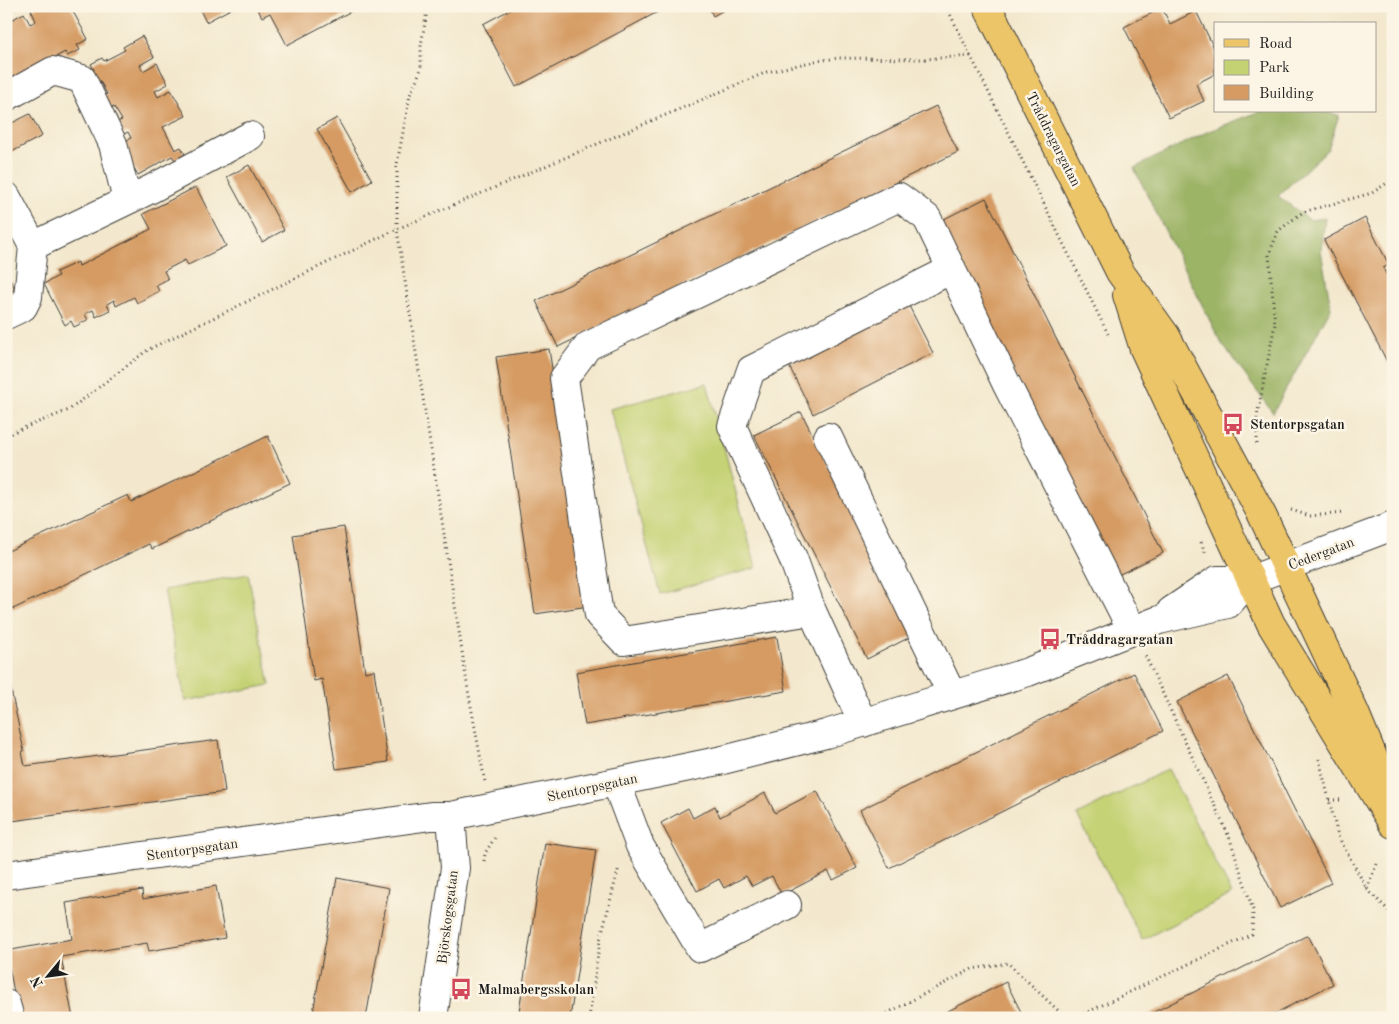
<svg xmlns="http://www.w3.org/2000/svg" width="1399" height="1024" font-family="'Old Standard TT',serif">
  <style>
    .green { fill: #c5d274; stroke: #707748 }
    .forest { fill: #9cb466; stroke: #5c6841 }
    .building { fill: #d59b63 }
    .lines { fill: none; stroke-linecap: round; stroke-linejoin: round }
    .minor-casing { stroke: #3c3b37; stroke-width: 30 }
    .major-casing { stroke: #3c3b37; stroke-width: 30 }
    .path { stroke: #3c3b37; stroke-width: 3; stroke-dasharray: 1 4; stroke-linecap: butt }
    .minor { stroke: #fff; stroke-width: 28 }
    .major { stroke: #edc569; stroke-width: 28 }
    .labels { text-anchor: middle; stroke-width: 5; stroke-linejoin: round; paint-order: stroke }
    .street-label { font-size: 14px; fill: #1c1c1c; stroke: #fcf5e5 }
    .poi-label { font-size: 14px; font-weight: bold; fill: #1c1c1c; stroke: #fcf5e5; text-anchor: start }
  </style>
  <rect width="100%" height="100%" fill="#fcf5e5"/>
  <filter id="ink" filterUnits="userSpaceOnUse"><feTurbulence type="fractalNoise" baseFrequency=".02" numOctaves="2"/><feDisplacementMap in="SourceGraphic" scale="10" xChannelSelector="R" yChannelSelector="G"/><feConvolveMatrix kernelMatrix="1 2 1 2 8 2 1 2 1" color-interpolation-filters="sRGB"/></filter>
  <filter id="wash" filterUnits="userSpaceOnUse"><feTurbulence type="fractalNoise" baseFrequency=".0096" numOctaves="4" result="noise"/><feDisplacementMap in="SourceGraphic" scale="20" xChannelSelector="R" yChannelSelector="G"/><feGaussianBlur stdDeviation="1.12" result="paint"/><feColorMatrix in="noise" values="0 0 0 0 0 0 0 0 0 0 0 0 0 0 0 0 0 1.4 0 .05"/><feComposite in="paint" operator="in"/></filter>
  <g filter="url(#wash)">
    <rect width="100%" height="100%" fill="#f3e8cd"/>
    <path class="green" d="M707,383L756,568L660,594L610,409Z
      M248,574L270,685L185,701L164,590Z
      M1168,769L1232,894L1142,940L1077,815Z"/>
    <path class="forest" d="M1261,111H1315L1339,115L1328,149L1278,196L1310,220L1325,218L1321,251L1331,308L1273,413L1220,341L1134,168L1209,131Z"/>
    <g id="blocks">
      <path class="building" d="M38,6H70L88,39L77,45L80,50L67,56L65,52L6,83V23L24,13L30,24L36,21L31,10Z
        M198,6H236L206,22Z
        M256,6H361L287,45L270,13L262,17Z
        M517,6H669L516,87L483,24Z
        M708,6H731L713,16Z
        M1162,8L1170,24L1196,11L1215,50V74L1196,84L1204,101L1169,118L1124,27Z
        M142,36L154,57L140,65L143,71L157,63L168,84L155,91L158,97L171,90L186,116L163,127L175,150L181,147L185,154L175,160L172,156L138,175L134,168L130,170L121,144L131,138L128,132L124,134L117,122L122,120L114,107L109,109L102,97L107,94L100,81L95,83L89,72L94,70L91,64L102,58L104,61L125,50L123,47Z
        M936,106L958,152L558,347L536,301Z
        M30,114L42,136L6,155V126Z
        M337,118L372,180L352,192L317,129Z
        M249,165L284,230L262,242L227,177Z
        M196,187L226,246L188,265L185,260L164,271L168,279L156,285L159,291L137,303L134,297L116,306L114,300L107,304L110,310L96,317L93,310L85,314L88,320L74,327L71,321L65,325L44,284L58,276L56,272L78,262L79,266L151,229L143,214Z
        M986,198L1163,553L1116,576L938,222Z
        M1365,218L1389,265L1383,268L1393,287V373L1324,240Z
        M6,272L15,289L6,294Z
        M908,304L933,353L813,414L788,364Z
        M549,349L589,606L535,614L496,357Z
        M801,412L914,635L867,659L754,435Z
        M268,436L290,483L152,549L149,544L13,609L12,607L6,610V552L128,495L131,502Z
        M344,527L365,672L374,670L388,762L336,769L322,679L314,681L293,535Z
        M777,637L786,691L585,725L576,672Z
        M6,667L24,751L22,752L25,766L218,740L225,792L12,821L6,776Z
        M1134,673L1163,731L889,868L860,810Z
        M1228,676L1331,883L1280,908L1177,702Z
        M817,791L857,868L833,880L828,871L782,895L772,876L752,886L746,876L724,888L719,879L697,891L661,823L688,808L693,818L715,806L720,817L765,793L775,813Z
        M545,843L596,850L570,1018H518Z
        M337,878L389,888L366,1018H312Z
        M216,886L225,938L149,951L147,943L61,957L73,1018H19L6,951L72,939L66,903L142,890L143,899Z
        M1308,935L1333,984L1266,1018H1142Z
        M1006,982L1024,1018H934Z"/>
    </g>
  </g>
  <g filter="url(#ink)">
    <use href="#blocks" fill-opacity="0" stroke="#3c3b37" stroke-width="1"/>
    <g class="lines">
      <g class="minor-casing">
        <path id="minor" d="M6,97L53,71L82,79L113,144L127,200
          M6,196L33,246
          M6,315L23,307L28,297L33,246L151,189L250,136
          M828,437L952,695
          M812,611L793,558L732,426L751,370L952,269
          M1171,611L1217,580H1250L1393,526
          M863,723L812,611L624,641L599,615L564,378L588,346L899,197L927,218L1007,385L1132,630
          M616,782L640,846L700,948L787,905
          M6,875L431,816H451L723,760L826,734L1028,672L1159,620L1228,604L1250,580
          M6,1004L10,1018
          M433,1018L455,868L451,816"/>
      </g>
      <g class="major-casing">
        <path id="major" d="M987,6L1120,272L1166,336L1262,515L1355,713L1393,805
          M1127,295L1144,349L1271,624L1393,824"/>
      </g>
      <path class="path" d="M428,6L421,45V69L410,95L397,164V229L468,690L485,782
        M946,6L1108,334
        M6,435L69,410L149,349L397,229L767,72L815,61L839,58L924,59L971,56
        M1257,444V416L1275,324L1269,255L1278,231L1303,212L1372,193L1393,179
        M1291,510L1310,516L1344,513
        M1201,542L1206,555
        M1319,759L1338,836L1367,889L1393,915
        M1329,800H1344
        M484,861L485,853L496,836
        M1367,888L1378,861
        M589,1018L600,940L619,867
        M878,1018L972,969L1008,963L1066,1018
        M1075,1018L1252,934L1253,910L1230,839L1145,655"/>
      <use href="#minor" class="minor"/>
      <use href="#major" class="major"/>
    </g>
  </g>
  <defs>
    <g id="bus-bare" transform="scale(1.725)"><path d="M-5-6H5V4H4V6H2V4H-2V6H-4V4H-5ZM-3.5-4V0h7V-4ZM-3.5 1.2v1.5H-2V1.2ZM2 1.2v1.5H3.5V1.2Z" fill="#d1495b" stroke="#fcf5e5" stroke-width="2.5" paint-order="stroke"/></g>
  </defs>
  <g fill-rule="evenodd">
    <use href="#bus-bare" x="1233" y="424"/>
    <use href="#bus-bare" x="1050" y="639"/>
    <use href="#bus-bare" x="461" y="989"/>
  </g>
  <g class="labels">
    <g class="street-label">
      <text transform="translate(1054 139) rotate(63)" y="5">Tråddragargatan</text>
      <text transform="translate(1321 553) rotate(-21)" y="5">Cedergatan</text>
      <text transform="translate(592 787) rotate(-12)" y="5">Stentorpsgatan</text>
      <text transform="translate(192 849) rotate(-8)" y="5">Stentorpsgatan</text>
      <text transform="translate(447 917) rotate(-83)" y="5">Björskogsgatan</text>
    </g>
    <g class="poi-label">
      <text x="1250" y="429">Stentorpsgatan</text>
      <text x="1066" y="644">Tråddragargatan</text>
      <text x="478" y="994">Malmabergsskolan</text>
    </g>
  </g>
  <rect width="1399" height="1024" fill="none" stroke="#fcf5e5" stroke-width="25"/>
  <rect x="1214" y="22" width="162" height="90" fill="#fcf5e5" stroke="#a29e95"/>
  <rect x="1224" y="39" width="25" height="8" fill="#edc569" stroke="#a29e95"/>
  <text x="1259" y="48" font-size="15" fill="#1c1c1c">Road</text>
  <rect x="1224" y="60" width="25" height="15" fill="#c5d274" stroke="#a29e95"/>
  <text x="1259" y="72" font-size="15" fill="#1c1c1c">Park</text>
  <rect x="1224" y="85" width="25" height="15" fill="#d59b63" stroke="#a29e95"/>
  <text x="1259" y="98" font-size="15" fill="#1c1c1c">Building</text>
  <g transform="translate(48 976) rotate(241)" stroke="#fcf5e5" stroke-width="4" paint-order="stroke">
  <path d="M0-4L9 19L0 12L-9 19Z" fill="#1c1c1c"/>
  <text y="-8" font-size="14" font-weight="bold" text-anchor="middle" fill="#1c1c1c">N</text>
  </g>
</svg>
